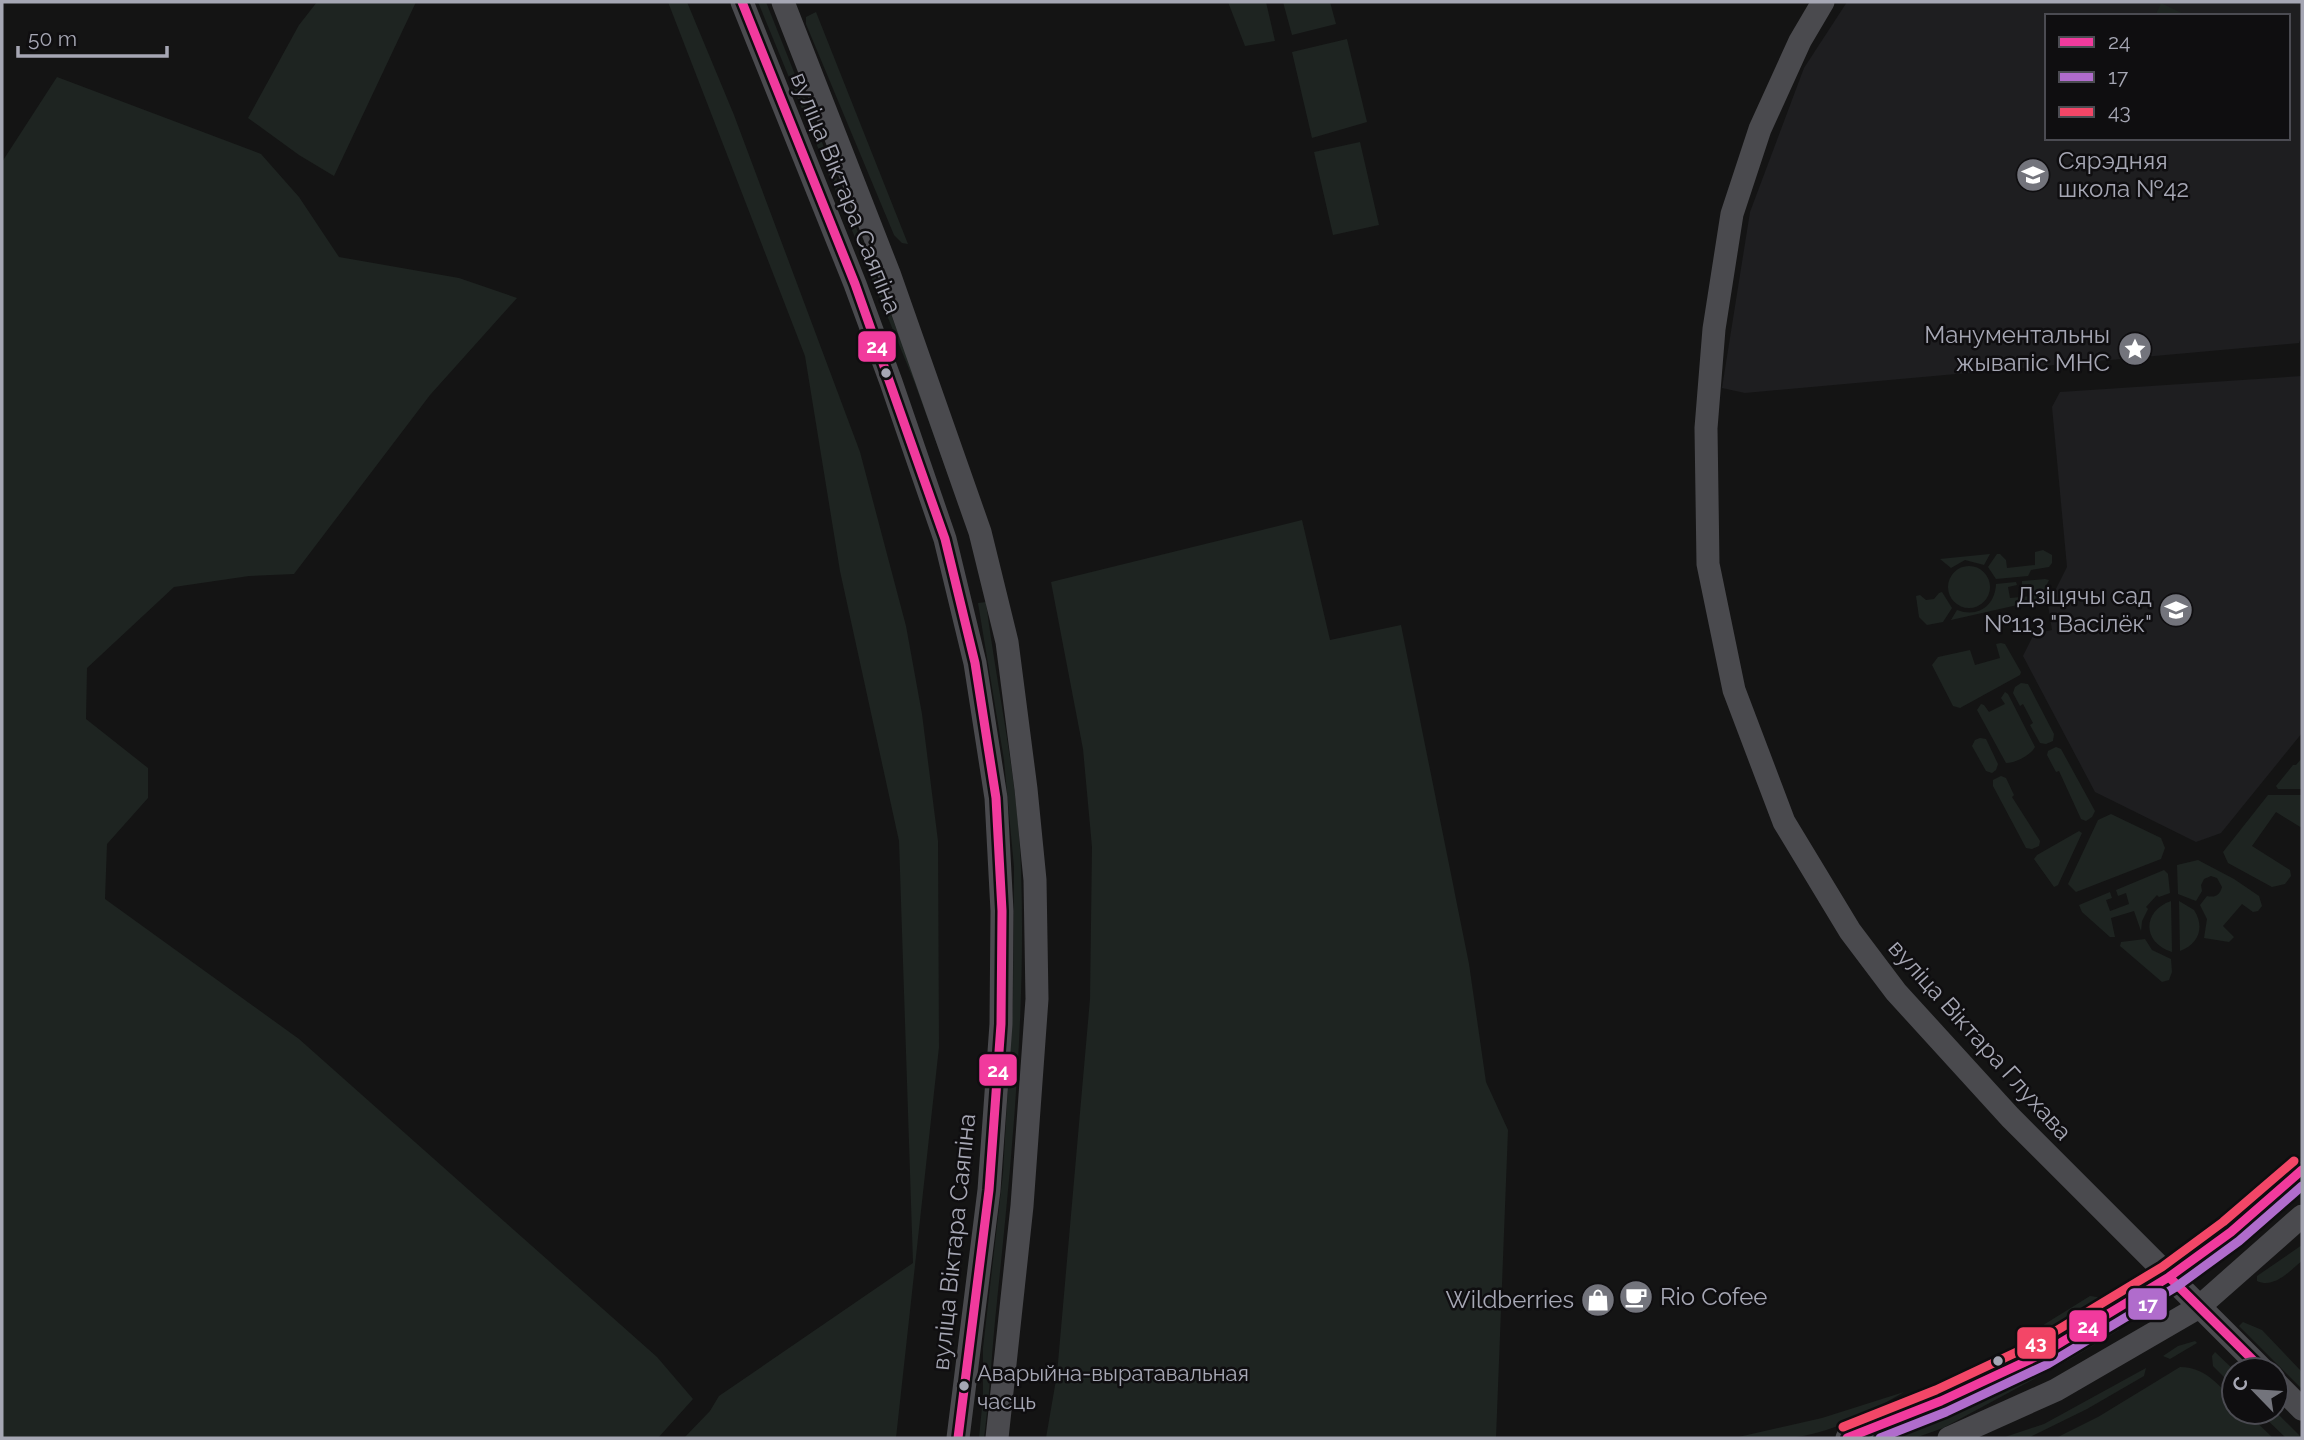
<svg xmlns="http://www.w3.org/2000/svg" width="2304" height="1440" font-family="Raleway,sans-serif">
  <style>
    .built { fill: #1e1e20; fill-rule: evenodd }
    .green { fill: #1e2421 }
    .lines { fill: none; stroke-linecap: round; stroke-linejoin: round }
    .street { stroke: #4a4a4e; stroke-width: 23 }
    .bus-1-casing { stroke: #0f0e10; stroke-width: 14 }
    .bus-2-casing { stroke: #0f0e10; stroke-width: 14 }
    .bus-3-casing { stroke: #0f0e10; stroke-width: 14 }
    .bus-1 { stroke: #f13a9d; stroke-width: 9 }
    .bus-2 { stroke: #b06ccc; stroke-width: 9 }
    .bus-3 { stroke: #f34667; stroke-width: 9 }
    .bus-dot { fill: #a6a7b4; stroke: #0f0e10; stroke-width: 2.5 }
    .labels { text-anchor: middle; stroke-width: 5; stroke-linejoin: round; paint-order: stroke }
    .bus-label { font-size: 22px; fill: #a6a7b4; stroke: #0f0e10; text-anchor: start }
    .poi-label { font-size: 24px; fill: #a6a7b4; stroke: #0f0e10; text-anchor: end }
    .street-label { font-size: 24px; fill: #a6a7b4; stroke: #0f0e10 }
    .line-badge { stroke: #0f0e10; stroke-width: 2.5 }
    .badge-label { font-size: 19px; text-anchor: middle; font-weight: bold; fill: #fff }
  </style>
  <rect width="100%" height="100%" fill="#141414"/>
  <path class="built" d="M1847,2H2302V335L2299,343L1745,393L1722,388L1750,212L1804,68ZM2047,16H2288V138H2047Z
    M2302,376V733L2221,833L2196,842L2095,792L2023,656L2034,634L2052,630L2048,605L2067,567L2052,407L2060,392Z"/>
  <path class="green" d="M317,2H416L334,176L299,155L248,118L299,25Z
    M668,2H687L734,115L860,452L906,626L922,714L938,841L939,1047L896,1438H684L710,1411L719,1396L913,1263L899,841L840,571L805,356Z
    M758,2H766L917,380L951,483L914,381Z
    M1228,2H1266L1275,41L1245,46Z
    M1283,2H1330L1336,24L1292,35Z
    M2161,3L2188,16H2155Z
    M816,12L908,244L902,243L894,235L806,24V17Z
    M1347,39L1367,122L1312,138L1292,52Z
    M57,77L261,154L299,197L339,257L459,278L517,298L430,395L294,574L249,576L174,587L87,668L86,719L148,768V798L107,844L105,899L299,1039L657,1357L693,1399L658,1438H2V162Z
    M1360,142L1379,225L1333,235L1314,152Z
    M1302,520L1330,640L1401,625L1469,964L1486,1082L1508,1130L1496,1438H1046L1057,1374L1090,999L1092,847L1083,749L1051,582Z
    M2043,550L2052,555V563L2049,567L2031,570L2028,576L1996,579L1988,567L1997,554H2000L2006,560L2007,568L2035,565V552Z
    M1990,554L1984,565L1965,560L1951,568L1940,559Z
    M1948 587a21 21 0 1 1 42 0a21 21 0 1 1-42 0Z
    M2045,579L2049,580L2039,600L1951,620L1957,610C1978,618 1995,606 1996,584L2016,582L2017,585L2008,587L2010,598L2032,596L2031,584L2022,585V581Z
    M1942,592L1952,608L1943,622L1927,625L1919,617L1916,596L1920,595L1926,600L1934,599L1939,593Z
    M986,602C997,690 1018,779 1021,869C1026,1013 1012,1158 997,1301C992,1347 990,1393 984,1438H979L983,1397V1348L1003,1173L1013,1000L1014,867L1004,760L978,603Z
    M2001,643L2005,644L2021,672L2020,675L1960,708L1953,706L1932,665L1938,657L1970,650L1975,665L2000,658L1996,644Z
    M2021,683L2028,684L2054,734L2053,741L2046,744L2040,743L2030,725L2033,723L2023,704L2020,706L2013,693L2015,687Z
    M2005,692L2008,694L2035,747C2031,755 2015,763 2006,763L1977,710L1981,704L1984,705L1989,712L2005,704L2001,698Z
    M1980,738L1986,739L1998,764L1996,770L1992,773L1986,771L1972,746L1975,740Z
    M2056,747L2061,749L2095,811L2092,817L2086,821L2081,819L2059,771L2056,772L2047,755L2048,751Z
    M2302,758V789H2278L2276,786L2293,765H2296Z
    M2001,776L2006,778L2014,795L2012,797L2040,841L2039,846L2032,849L2026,848L1993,786V780Z
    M2268,795H2302V828L2276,812L2252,846L2290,870L2291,876L2285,884L2272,887L2228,863L2223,852Z
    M2111,814L2161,838L2165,848L2161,859L2076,892L2068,884L2098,820Z
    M2079,831L2082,833L2058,885L2054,887L2034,859L2037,855Z
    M2198,860L2234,879L2259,896L2262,906L2258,911L2253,912L2242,904L2223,926L2234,937L2229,942L2204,938L2207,919L2200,905L2207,896C2215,898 2220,895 2222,887L2217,878L2211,876L2204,879L2201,885L2202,891L2196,901L2178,894L2177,865Z
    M2164,870L2168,874L2170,893L2159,897L2157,895L2146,907L2148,909L2142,921L2141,931L2134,911L2111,918L2115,937H2110L2082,912L2079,905L2110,892L2112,898L2106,900L2110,911L2129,904L2126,893L2118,896L2116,890Z
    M2171,901L2172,952C2142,943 2142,911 2171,901Z
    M2179,901L2194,910C2205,927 2199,944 2180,951Z
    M2145,939L2152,950L2171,959L2172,972L2169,980L2162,982L2120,946L2121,942Z
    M2302,1245V1261C2289,1271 2275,1289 2257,1281V1276Z
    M2090,1296L2097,1297L2103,1303L2091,1310L2032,1334V1332Z
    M2243,1322L2262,1330L2302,1372V1389L2239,1326Z
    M2117,1326L2119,1330L2069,1360L1943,1428L1915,1438H1890L1994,1393Z
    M2195,1341L2197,1343L2170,1359L2163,1356L2178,1346Z
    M2215,1352L2234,1370V1387L2213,1366L2212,1356Z
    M2180,1367C2205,1367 2217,1384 2234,1400V1412H2246L2273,1438H2056L2098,1417Z
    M2146,1368L2144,1376L2087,1409L2028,1438H2002L2044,1424Z
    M1904,1392C1868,1413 1831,1434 1789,1438C1771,1440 1752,1438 1734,1438L1822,1418Z
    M2259,1412H2276L2302,1438H2286Z"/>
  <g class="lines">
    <path class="street" d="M742,2L855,284L891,382L945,539L975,663L996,798L1002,911L1001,1024L989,1190L958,1438
      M783,2L890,276L980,532L1007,642L1026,789L1035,880L1037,999L1022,1206L997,1438
      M1823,2L1800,41L1760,129L1732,214L1714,329L1706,428L1708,564L1734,690L1784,822L1850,931L1896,992L2010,1117L2263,1370
      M2276,1383L2302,1409
      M1847,1438L1941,1401L2042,1354L2169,1277L2231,1232L2302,1170
      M1949,1438L2056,1390L2199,1307L2302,1216"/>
    <g class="bus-1-casing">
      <path id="bus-1" d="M742,2L855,284L945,539L975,663L996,798L1002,911L1001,1024L989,1190L958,1438
        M2169,1277L2263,1370
        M1847,1438L1941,1401L2042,1354L2169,1277L2231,1232L2302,1170"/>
    </g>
    <g class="bus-2-casing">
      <path id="bus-2" d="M1880,1438L1946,1412L2048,1364L2176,1287L2239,1241L2302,1186"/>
    </g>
    <g class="bus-3-casing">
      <path id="bus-3" d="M1843,1427L1936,1390L2036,1343L2162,1267L2223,1222L2294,1161"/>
    </g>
    <use href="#bus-1" class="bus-1"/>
    <use href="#bus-2" class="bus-2"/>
    <use href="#bus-3" class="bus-3"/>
  </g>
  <defs>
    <g id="school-disc" transform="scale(1.75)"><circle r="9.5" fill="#73747c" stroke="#0f0e10"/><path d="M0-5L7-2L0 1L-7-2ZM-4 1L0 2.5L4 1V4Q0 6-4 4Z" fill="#fff"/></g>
    <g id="sight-disc" transform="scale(1.75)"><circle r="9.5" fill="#73747c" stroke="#0f0e10"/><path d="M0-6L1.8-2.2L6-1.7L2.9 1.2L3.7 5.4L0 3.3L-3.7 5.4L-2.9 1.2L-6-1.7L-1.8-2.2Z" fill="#fff"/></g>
    <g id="cafe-disc" transform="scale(1.75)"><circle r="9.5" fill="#73747c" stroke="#0f0e10"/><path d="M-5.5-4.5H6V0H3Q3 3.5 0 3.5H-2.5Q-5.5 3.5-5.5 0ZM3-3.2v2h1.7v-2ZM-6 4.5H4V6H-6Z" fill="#fff"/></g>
    <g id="shop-disc" transform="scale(1.75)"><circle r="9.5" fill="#73747c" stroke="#0f0e10"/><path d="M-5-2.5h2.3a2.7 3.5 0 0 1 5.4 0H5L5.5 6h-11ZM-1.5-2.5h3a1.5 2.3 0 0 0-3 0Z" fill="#fff"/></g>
  </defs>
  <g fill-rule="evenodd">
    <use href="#school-disc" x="2033" y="175"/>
    <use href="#sight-disc" x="2135" y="349"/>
    <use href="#school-disc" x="2176" y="610"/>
    <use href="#cafe-disc" x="1636" y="1297"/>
    <use href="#shop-disc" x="1598" y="1300"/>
  </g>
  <g class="bus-dot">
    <circle cx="886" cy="373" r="6"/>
    <circle cx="1998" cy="1361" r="6"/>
    <circle cx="964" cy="1386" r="6"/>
  </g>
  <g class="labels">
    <g class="bus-label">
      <text x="977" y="1381">Аварыйна-выратавальная<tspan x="977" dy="28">часць</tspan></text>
    </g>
    <g class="poi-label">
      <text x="2058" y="169" text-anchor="start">Сярэдняя<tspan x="2058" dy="28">школа №42</tspan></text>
      <text x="2110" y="343">Манументальны<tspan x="2110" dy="28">жывапіс МНС</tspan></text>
      <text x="2152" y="604">Дзіцячы сад<tspan x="2152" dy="28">№113 "Васілёк"</tspan></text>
      <text x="1660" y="1305" text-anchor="start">Rio Cofee</text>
      <text x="1574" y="1308">Wildberries</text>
    </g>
    <g class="street-label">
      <text transform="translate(846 193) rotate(68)" y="8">вуліца Віктара Саяпіна</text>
      <text transform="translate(1980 1040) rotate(48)" y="8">вуліца Віктара Глухава</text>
      <text transform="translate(954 1242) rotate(-84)" y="8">вуліца Віктара Саяпіна</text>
    </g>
  </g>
  <g class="line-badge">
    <rect x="857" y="330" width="40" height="33" rx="7" fill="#f13a9d"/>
    <rect x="978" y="1053" width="40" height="34" rx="7" fill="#f13a9d"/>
    <rect x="2127" y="1287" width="41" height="34" rx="7" fill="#b06ccc"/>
    <rect x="2068" y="1309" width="40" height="34" rx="7" fill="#f13a9d"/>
    <rect x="2016" y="1326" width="41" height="34" rx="7" fill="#f34667"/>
  </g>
  <g class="badge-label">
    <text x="877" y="353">24</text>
    <text x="998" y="1077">24</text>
    <text x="2148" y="1311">17</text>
    <text x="2088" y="1333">24</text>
    <text x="2036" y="1349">43</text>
  </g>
  <rect width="2304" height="1440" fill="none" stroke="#a6a7b4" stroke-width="7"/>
  <rect x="2045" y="14" width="245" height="126" fill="#0f0e10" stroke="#4b4b52" stroke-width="2"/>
  <rect x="2059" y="37" width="35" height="10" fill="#f13a9d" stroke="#4b4b52" stroke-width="2"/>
  <text x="2108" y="49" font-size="21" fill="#a6a7b4">24</text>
  <rect x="2059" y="72" width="35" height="10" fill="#b06ccc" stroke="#4b4b52" stroke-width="2"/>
  <text x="2108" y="84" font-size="21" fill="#a6a7b4">17</text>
  <rect x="2059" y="107" width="35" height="10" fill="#f34667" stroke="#4b4b52" stroke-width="2"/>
  <text x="2108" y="119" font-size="21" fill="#a6a7b4">43</text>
  <g transform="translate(2255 1391) rotate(295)"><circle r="33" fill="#0f0e10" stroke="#4b4b52" stroke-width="2"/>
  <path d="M0-5L12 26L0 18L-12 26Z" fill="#73747c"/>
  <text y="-10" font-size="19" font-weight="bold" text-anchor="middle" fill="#a6a7b4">С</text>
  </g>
  <path d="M18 46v10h149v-10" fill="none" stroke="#a6a7b4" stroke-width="3.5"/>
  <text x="28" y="46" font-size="21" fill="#a6a7b4" stroke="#0f0e10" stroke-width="5" paint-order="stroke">50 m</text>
</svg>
